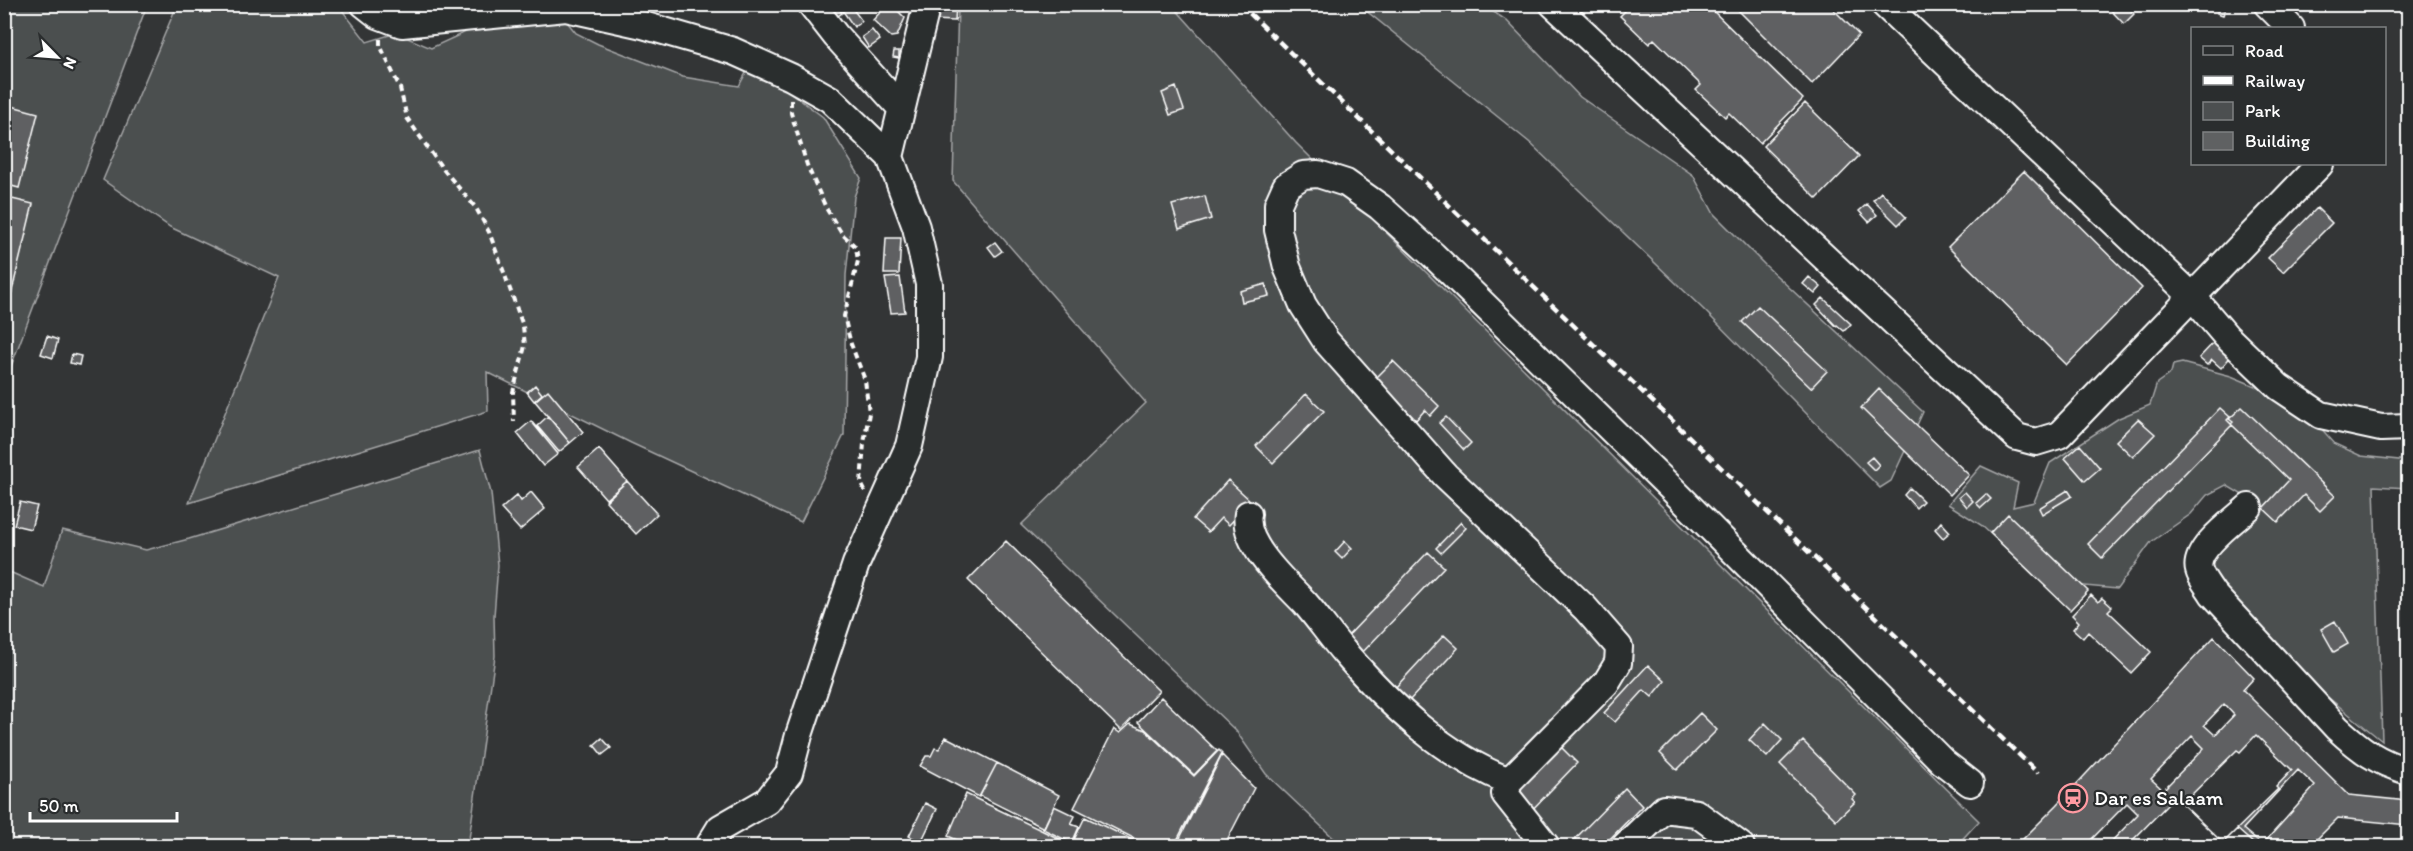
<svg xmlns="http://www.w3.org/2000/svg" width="2413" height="851" font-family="Itim,sans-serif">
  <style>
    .green { fill: #4c4f50; stroke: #a6a7a8; stroke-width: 1.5 }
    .building { fill: #5f6162; stroke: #fff; stroke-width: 1.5; fill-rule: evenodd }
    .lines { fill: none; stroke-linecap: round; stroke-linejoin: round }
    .minor-casing { stroke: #fff; stroke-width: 30 }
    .path { stroke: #fff; stroke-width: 4; stroke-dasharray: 6 4.5; stroke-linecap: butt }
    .minor { stroke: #2a2d2e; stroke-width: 26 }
    .rail { stroke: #fff; stroke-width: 4.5; stroke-dasharray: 9 4.5; stroke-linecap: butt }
    .labels { text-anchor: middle; stroke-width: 4.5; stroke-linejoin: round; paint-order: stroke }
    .poi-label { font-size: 21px; fill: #fff; stroke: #2a2d2e; text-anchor: start }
  </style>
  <rect width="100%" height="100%" fill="#333536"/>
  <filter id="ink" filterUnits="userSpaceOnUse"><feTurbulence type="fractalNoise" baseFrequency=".0167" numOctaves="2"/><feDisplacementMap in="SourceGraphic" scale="12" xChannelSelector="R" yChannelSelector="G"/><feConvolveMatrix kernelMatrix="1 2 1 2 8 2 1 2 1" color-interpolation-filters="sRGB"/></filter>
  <g filter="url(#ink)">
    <path class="green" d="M4,5H147L7,377H4Z
      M177,5H338L367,42L396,33L431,48L481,25L563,17L576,33L598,44L683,77L739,86L747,71L768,76L823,117L861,178L854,197L846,275L844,435L801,522L631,443L487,372L488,411L189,503L279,278L170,227L103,180Z
      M958,5H1172L1296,143L1979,821L1956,846H1342L1266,774L1236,731L1021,525L1146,403L953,181Z
      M1359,5H1483L1506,20L1580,97L1693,175L1714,214L1765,265L1923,412L1891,481L1880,488L1703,309L1529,142Z
      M2182,363L2231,376L2255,386L2318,425L2335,444L2361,456L2408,461V488L2374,486L2382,741L2215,606L2194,581L2228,543L2256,503L2226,485L2207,495L2191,514L2151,542L2117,589L2042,582L1981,525L1948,504L1981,466L2018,483L2013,507L2034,502L2050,463L2119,418L2150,405L2157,383L2171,373L2173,365Z
      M480,450L491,493L498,565L494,616L495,656L468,846H5V570L44,587L62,530L146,550L189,539Z"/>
    <path class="building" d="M836,4L842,13L835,18L829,9Z
      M838,4H849L862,21L854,27Z
      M888,4H891L905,18L897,36L891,37L873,20Z
      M934,4H956L955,21L933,20Z
      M1618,4H1706L1803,99L1760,143L1729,113L1725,117L1696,90L1701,85L1654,39L1649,44L1620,16L1625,11Z
      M1732,4H1828L1859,35L1812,84Z
      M2105,4H2125L2134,14L2124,24Z
      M2219,7L2225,10L2223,15L2217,13Z
      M872,30L880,40L869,48L862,37Z
      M894,51H899V58L893,57Z
      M1176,87L1184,110L1170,115L1162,93Z
      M1805,103L1859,156L1817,199L1763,146Z
      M8,105L38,113L19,188L4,184V118Z
      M2024,171L2142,288L2067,365L1948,247Z
      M1881,192L1906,217L1898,225L1873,200Z
      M1205,196L1211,219L1179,229L1172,205Z
      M4,197L33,204L4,324Z
      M1867,204L1877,215L1869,222L1859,211Z
      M2317,208L2332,223L2283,272L2268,258Z
      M886,238H901L899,274H884Z
      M995,242L1002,251L995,256L988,247Z
      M900,277L905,312L891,313L885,278Z
      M1809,277L1821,287L1815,294L1803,284Z
      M1266,284L1269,296L1242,302L1240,291Z
      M1823,298L1851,324L1844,331L1837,325L1836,326L1816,305Z
      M1758,306L1827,371L1811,388L1742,322Z
      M47,336L58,340L53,358L41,354Z
      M2217,339L2233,354L2221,368L2212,360L2207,365L2199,358Z
      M72,354L81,356L79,365L70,363Z
      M1393,361L1439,406L1430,416L1425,410L1416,420L1375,379Z
      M535,385L542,394L534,401L527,392Z
      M1879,389L1969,475L1950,495L1861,408Z
      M548,390L583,432L570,443L535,401Z
      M1306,394L1324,411L1273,463L1256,446Z
      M2242,407L2335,496L2320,511L2304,495L2278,522L2263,508L2289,480L2231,424L2233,422L2229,419Z
      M2220,408L2230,417L2227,420L2232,425L2102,558L2088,544Z
      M548,416L570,443L559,452L537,426Z
      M1446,417L1471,443L1464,450L1439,423Z
      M2138,419L2155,434L2133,457L2116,441Z
      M531,421L558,454L543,466L517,433Z
      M2080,445L2100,468L2085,481L2065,458Z
      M599,449L627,481L606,499L578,467Z
      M1872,457L1879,465L1874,470L1866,462Z
      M1228,480L1251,501L1229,525L1221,518L1208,532L1193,519Z
      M627,481L657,514L636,534L606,501Z
      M1910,488L1923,501L1916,508L1904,495Z
      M2068,490L2072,496L2042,514L2039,508Z
      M531,492L545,509L520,530L501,509L517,495L521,501Z
      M1965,492L1973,501L1967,507L1959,497Z
      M1986,494L1991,499L1981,508L1976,503Z
      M2408,495V518H2406L2405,496Z
      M20,502L37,506L31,529L14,525Z
      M2008,514L2088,591L2070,610L1990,533Z
      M1461,522L1466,528L1441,553L1436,548Z
      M1941,522L1950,532L1943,538L1935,529Z
      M1006,541L1159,691L1121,730L968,580Z
      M1345,541L1352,548L1342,559L1335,552Z
      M1428,552L1444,567L1361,654L1345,639Z
      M2091,595L2098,602L2102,598L2112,607L2108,611L2151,652L2131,673L2088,632L2083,638L2073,629L2079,622L2072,615Z
      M2335,621L2348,644L2334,652L2321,629Z
      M1444,635L1458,648L1409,701L1395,688Z
      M2214,637L2254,678L2243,690L2349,795L2408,801V825L2338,818L2310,846H2107L2138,814L2127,803L2085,846H2016L2057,805ZM2224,704L2234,715L2215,735L2204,725ZM2256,735L2292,770L2276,787L2278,789L2223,843L2182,804L2237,750L2240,752ZM2192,736L2204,748L2163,790L2151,779ZM2298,770L2315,786L2262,845L2243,829Z
      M1648,665L1665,681L1652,697L1644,690L1615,722L1604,713Z
      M1161,697L1217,751L1194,775L1138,722Z
      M1700,713L1717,730L1677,770L1660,753Z
      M1765,723L1782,740L1767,757L1749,740Z
      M1130,724L1145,730L1194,776L1219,750L1222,753L1174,846H1149L1074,808L1114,729L1120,733Z
      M946,737L997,763L979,797L920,766L926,756H931L935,748L939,749Z
      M602,738L611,748L602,755L594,745Z
      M1803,741L1856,795L1852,799L1855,802L1836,820L1780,764Z
      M1560,746L1577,763L1527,815L1510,798Z
      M1222,755L1254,788L1224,846H1176Z
      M997,763L1059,795L1044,828L980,796Z
      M1625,788L1642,806L1603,846H1568Z
      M966,794L1074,846H970L948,836Z
      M2175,797L2223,843L2237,829L2256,846H2127Z
      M925,803L937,809L921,842L909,836Z
      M1054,806L1075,816L1071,824L1079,827L1072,843L1043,829Z
      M1085,817L1145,846H1077L1072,844Z"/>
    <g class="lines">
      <g class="minor-casing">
        <path id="minor" d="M364,4L378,15L402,24L566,8L643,25L733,51L791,77L830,99L890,157L916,227L929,284V357L909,446L856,564L799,735L789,773L767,801L720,828L709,846
          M811,4L836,36L901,108
          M1553,4L2017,437L2036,442L2059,435L2320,164
          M1884,4L2192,296L2226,336L2279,387L2321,415L2381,428L2408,427
          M2267,4L2291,28
          M890,157L927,4
          M2249,507C2235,520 2193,549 2199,570C2201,578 2208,586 2213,594L2337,728C2361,750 2377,762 2408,771
          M1248,514C1242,544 1286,583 1305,603C1319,619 1331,637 1345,653C1390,705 1444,756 1509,781
          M1546,846L1505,794L1509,781L1606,683L1618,663L1619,647L1585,608L1445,475L1326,341L1303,305L1287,267L1278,230V204L1286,186L1303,175L1318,174L1346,183L1380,207L1433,255L1671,488L1943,762L1970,783
          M1625,846L1664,809L1696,813L1741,846"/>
      </g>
      <path class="path" d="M380,39V45L400,88L407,118L442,168L476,208L489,232L501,264L523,326L525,346L513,392L514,422
        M791,100V113L807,165L826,208L842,234L856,247L858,261L844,316L851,344L865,380L869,413L864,443L861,483L865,491"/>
      <use href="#minor" class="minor"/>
      <path class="rail" d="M1240,4L2038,773"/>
    </g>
  </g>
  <defs>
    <g id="station-ring" transform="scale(1.5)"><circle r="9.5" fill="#2a2d2e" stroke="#ff9aa2" stroke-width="1.5"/><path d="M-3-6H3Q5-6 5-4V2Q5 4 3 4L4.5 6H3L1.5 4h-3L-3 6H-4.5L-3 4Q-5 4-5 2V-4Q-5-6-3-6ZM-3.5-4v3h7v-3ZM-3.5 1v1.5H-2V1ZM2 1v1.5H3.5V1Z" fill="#ff9aa2"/></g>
  </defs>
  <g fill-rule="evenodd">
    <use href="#station-ring" x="2073" y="798"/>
  </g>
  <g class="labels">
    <g class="poi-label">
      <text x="2094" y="805">Dar es Salaam</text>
    </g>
  </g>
  <rect width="2413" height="851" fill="none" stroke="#2a2d2e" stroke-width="24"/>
  <rect x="12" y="12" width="2389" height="827" fill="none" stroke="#fff" stroke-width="2" filter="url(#ink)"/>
  <rect x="2191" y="27" width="195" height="138" fill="#2a2d2e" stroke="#7f8182" stroke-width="1.5"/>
  <rect x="2203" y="46" width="30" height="9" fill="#2a2d2e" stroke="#7f8182" stroke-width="1.5"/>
  <text x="2245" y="57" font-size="18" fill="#ffffff">Road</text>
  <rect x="2203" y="76" width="30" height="9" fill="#ffffff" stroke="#7f8182" stroke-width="1.5"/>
  <text x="2245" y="87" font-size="18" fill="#ffffff">Railway</text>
  <rect x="2203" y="102" width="30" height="18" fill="#4c4f50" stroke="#7f8182" stroke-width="1.5"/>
  <text x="2245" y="117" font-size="18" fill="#ffffff">Park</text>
  <rect x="2203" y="132" width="30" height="18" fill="#5f6162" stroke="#7f8182" stroke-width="1.5"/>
  <text x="2245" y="147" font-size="18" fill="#ffffff">Building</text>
  <g transform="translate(57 57) rotate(115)" stroke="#2a2d2e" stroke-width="4.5" paint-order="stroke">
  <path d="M0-4.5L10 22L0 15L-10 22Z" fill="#ffffff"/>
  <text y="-9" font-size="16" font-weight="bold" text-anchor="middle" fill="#ffffff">N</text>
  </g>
  <path d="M30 812v9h147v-9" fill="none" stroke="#ffffff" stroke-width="3"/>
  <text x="39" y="812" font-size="18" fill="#ffffff" stroke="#2a2d2e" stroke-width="4.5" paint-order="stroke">50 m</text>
</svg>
